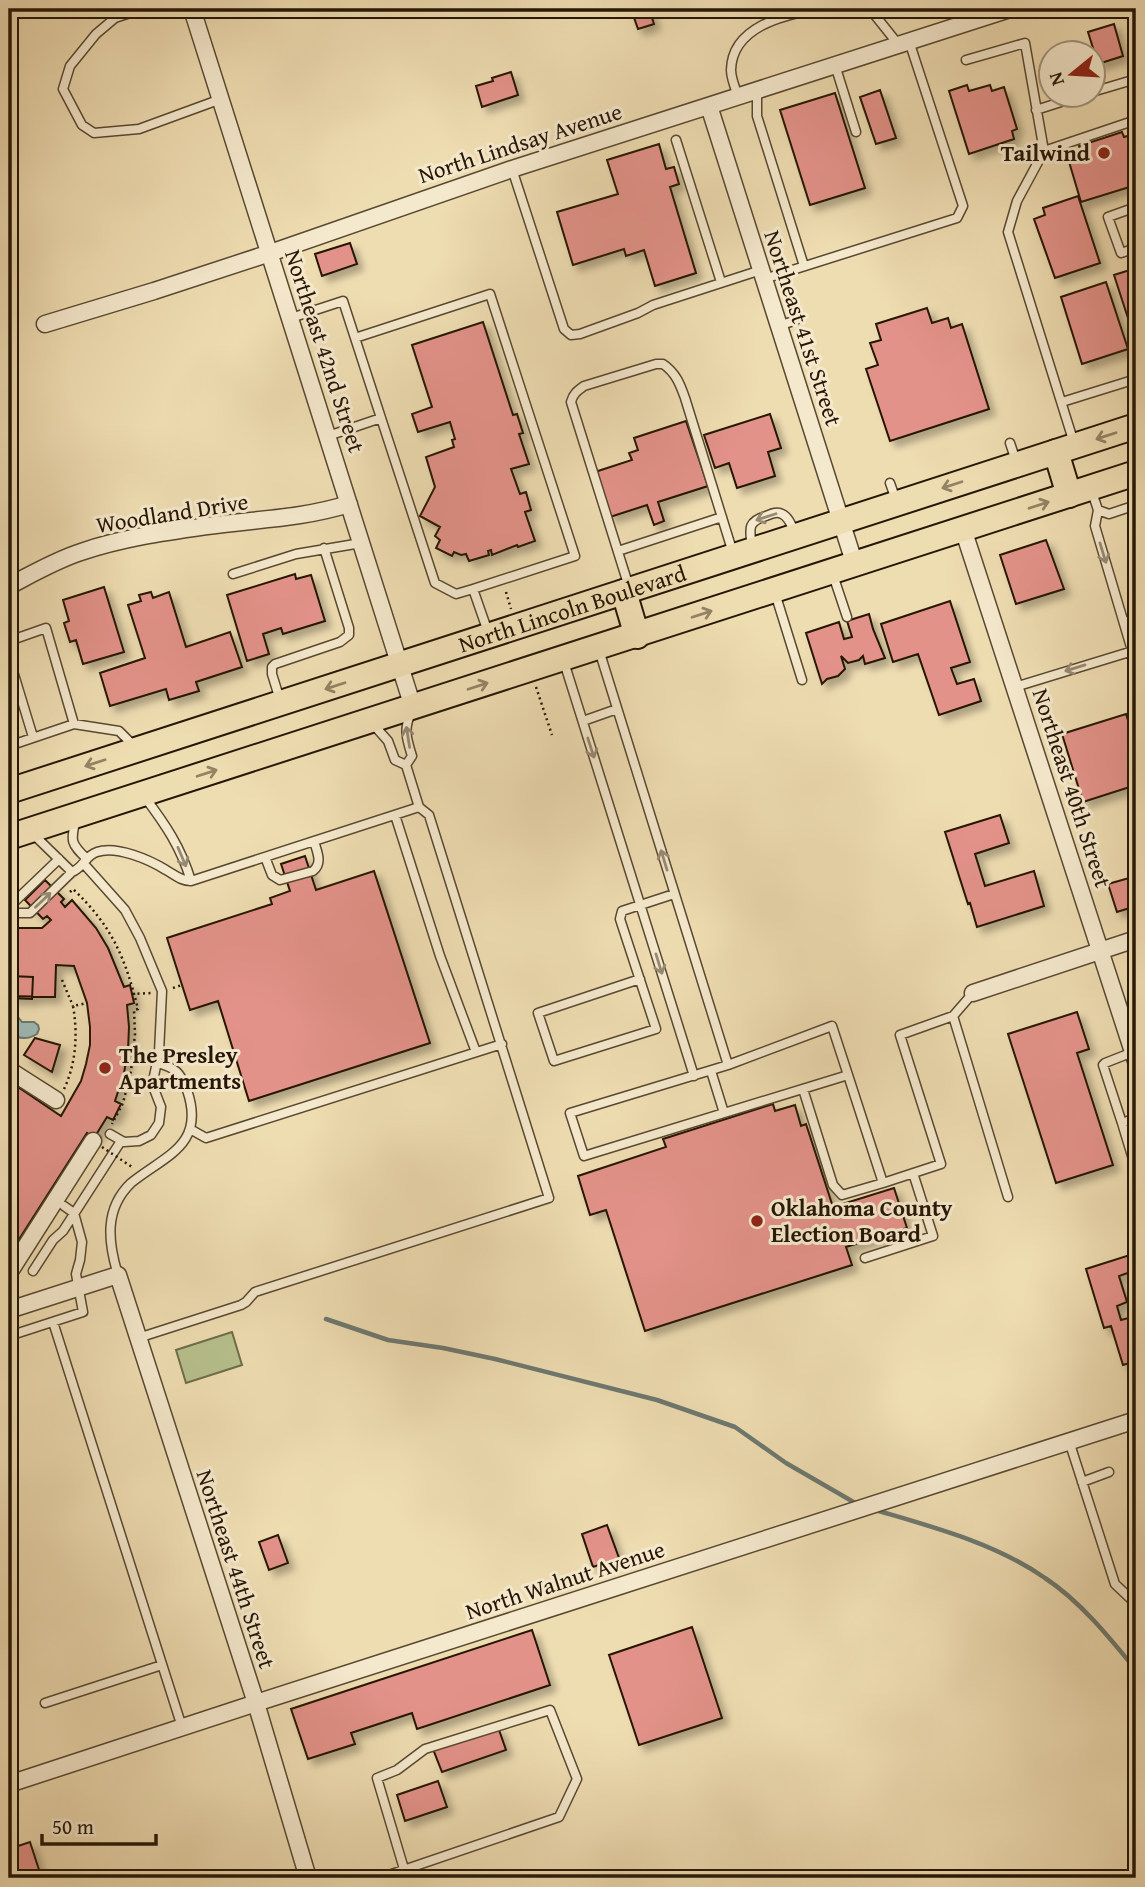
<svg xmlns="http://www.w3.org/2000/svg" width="1145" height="1887" font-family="'Gentium Book Plus',serif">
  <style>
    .green { fill: #b7c18d; stroke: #6e6c4a; stroke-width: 2 }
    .water { fill: #9dbab6; stroke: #6d7870; stroke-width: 2 }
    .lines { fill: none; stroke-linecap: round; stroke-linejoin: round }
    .stream { stroke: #6d7870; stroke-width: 4.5 }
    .building { fill: #e39289; stroke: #251606; stroke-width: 2; filter: url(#shadow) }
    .lane-casing { stroke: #584831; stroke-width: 11 }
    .street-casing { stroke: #584831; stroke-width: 19 }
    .primary-casing { stroke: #251606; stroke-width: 28 }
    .path { stroke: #251606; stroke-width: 2.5; stroke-dasharray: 2 3.5; stroke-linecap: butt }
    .lane { stroke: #f5e9cd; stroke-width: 8 }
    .street { stroke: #f5e9cd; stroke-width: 16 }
    .primary { stroke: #efddb2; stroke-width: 24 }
    .path-bridge { stroke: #251606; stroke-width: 2.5; stroke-dasharray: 2 3.5; stroke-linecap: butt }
    .oneway { stroke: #948365 }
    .oneway2 { stroke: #978a73 }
    .poi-dot { fill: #8f2418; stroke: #f5e9cd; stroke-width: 2.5 }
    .labels { text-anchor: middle; stroke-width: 6; stroke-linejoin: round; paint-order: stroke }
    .street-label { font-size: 23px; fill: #251606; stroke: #f5e9cd }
    .poi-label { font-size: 23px; font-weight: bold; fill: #251606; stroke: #f5e9cd; text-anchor: start }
  </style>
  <defs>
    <filter id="shadow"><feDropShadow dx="6" dy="6" stdDeviation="3.5" flood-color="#0004"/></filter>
  </defs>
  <rect width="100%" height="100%" fill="#efddb2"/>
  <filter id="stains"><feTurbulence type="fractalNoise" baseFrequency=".00286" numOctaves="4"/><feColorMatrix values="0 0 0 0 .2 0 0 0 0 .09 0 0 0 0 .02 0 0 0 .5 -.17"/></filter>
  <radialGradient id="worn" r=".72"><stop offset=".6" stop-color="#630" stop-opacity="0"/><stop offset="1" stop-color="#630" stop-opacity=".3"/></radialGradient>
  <path class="green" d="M232,1332L242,1365L186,1383L176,1350Z"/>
  <path class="water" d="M13,1004L18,1007V1017L22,1022H34L38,1025L39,1029L37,1034C27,1040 17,1039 9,1031V1005Z"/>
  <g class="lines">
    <path class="stream" d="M326,1319L388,1340L443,1348L495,1359L657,1400L735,1427L786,1463L857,1504
      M875,1510C933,1527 995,1543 1045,1578C1080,1601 1110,1638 1136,1670"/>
  </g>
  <path class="building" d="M631,9H649L654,24L638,29Z
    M1114,24L1123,56L1098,64L1088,32Z
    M511,72L518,95L482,107L476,86L493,81L492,78Z
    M967,85L969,91L990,85L992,91L1004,87L1017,129L1012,131L1014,139L969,154L949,91Z
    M880,90L896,138L876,144L860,97Z
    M835,93L865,188L810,205L780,110Z
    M1122,132L1124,137L1134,134L1136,142V185L1081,202L1067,155L1081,151L1079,146Z
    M659,144L666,169L674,167L679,184L670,187L696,273L655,286L644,250L626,256L624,249L573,265L557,212L618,194L607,160Z
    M1078,196L1100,263L1055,278L1034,219L1045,215L1043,208Z
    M350,243L357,264L322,276L315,254Z
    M1136,268V343L1114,275Z
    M1106,282L1128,349L1082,364L1061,297Z
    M927,308L932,323L948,318L951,328L962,324L989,409L890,441L866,369L878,365L870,343L881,340L876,324Z
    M483,322L513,415L517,414L523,433L519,434L529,464L511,469L520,494L526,492L531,510L525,512L535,541L518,547L517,545L492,555L491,550L488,551L489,555L469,561L466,554L461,555L454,552L452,556L436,548L440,540L435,536L440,527L420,516L435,487L426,457L454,447L452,440L455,439L450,422L418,432L412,414L432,407L412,345Z
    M770,414L781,448L768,452L775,476L737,488L729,463L715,468L704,435Z
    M686,421L708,486L658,502L664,521L654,525L647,505L610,517L595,472L632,460L629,453L638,450L634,438Z
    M1046,540L1064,589L1016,604L1000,555Z
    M295,574L296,579L311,575L325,621L283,634L281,628L263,634L269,654L247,661L227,595Z
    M104,587L124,652L83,664L76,640L70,642L64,623L69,621L63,600Z
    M151,592L153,598L169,592L186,647L230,632L242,667L196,682L199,691L169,700L166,689L110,706L100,673L145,658L128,605L141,601L139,595Z
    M950,601L970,662L951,668L957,684L974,679L981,701L939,715L918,654L893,662L881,624Z
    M869,614L873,629L885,658L865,664L863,656L859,660L848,663L841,656L845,669L838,676L827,679L822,684L806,633L839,622L844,639L852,637L847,621Z
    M1126,714L1136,745V785L1083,802L1062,734Z
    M1000,815L1009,843L975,854L985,886L1034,871L1044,906L977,927L970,903L968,904L945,832Z
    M305,856L316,890L374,871L430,1043L249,1101L218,1001L190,1010L167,938L272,904L270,898L290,891L281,864Z
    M1136,876V906L1117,912L1108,884Z
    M45,880L64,899L61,902L65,907L72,900L96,928L108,948L124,987L130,985L134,1003L127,1005L129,1027L128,1050L124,1073L115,1101L121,1104L113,1120L107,1117L94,1138L87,1133L9,1255V1081L61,1116L81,1081L86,1064L90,1045V1027L87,1003L74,966L56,965L55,997L10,996L9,928H42L51,920L47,916L43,919L25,900Z
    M10,976L33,977L32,999L10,998Z
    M1077,1012L1089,1049L1077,1053L1113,1165L1056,1183L1008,1034Z
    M35,1038L60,1045L52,1072L24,1055Z
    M773,1104L775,1111L795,1105L801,1126L806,1124L833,1207L894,1188L907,1228L846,1247L852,1265L645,1331L606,1210L590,1215L578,1176L666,1147L663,1139Z
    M1136,1253V1270L1119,1276L1127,1302L1117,1306L1121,1320L1136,1316V1361L1123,1365L1111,1326L1104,1328L1086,1269Z
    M607,1525L619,1558L593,1567L582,1534Z
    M278,1535L288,1563L269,1570L259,1542Z
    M692,1627L722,1718L639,1745L609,1655Z
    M532,1630L550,1685L417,1729L412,1713L351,1733L355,1744L308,1759L291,1709Z
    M498,1727L506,1750L442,1772L433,1749Z
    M438,1781L447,1807L405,1821L397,1795Z
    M30,1842L41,1876L35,1878H9V1849Z"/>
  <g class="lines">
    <g class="lane-casing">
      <path id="lane" d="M142,9L115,18L96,34L70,66L63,89L82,125L94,133L139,129L221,99
        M870,9L898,44
        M966,60L1025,43L1044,151L1017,201L1008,232L1074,443
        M835,65L856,132
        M757,90V116L804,266
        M1092,92L1136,79
        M738,96C735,88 731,78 731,70C732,27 783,15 817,9
        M1036,110L1086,94
        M676,140L721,282
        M1044,151L1136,120
        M512,169L564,329L571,335L580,334L638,313L653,305L761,270
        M1136,207L1108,217L1121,253L1136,248
        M764,279L957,218L963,206L909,41
        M291,318L343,301L381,418L328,436
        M779,326L796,320
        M355,338L490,294L575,556L473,589
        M1062,402L1136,379
        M381,418L435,583L456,594L473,589L488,632
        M1010,443L1016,461
        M890,483L896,500
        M1091,489L1098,510L1095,526L1136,664
        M1098,510L1109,514L1136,505
        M752,547C750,530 746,522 766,516C771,514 777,511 782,514C789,517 792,527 795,533
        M618,551L722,517
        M233,574L296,554L361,543
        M833,575L847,617
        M629,587L571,402C573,394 577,391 584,386L656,364H663C676,373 680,384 685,398L733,553
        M775,593L802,680
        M1124,623L1136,618
        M9,641L46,628L74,724L119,731L133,745
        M599,650L728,1065
        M9,658L33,737
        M564,662L694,1076
        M1015,687L1136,650
        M280,700L272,674V667L275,664L340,642L349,635V628L324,548
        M583,721L617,709
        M9,746L74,724
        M406,765L412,756C407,740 403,729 411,713
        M144,796C165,824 181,847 191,881
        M395,815L440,956L476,1052
        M76,819C70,841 71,844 87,859
        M32,833L72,872
        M265,857L272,875L280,880L313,871C323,863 317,852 314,841
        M84,864L125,910L140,938L162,991L159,1052L153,1081L154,1089L161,1107L159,1123L151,1135L139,1141L124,1142L110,1134
        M9,907L59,859
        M9,913H30L72,872C83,868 86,855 97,852C116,845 150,860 166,870C175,875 181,881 191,881L419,807
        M640,979L538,1013L554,1061L656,1029L620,919L622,911L674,894
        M953,1016L973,993
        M832,1026L848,1075L584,1156L570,1113L728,1065Z
        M711,1071L724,1113
        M803,1089L833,1185L842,1195L883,1183L848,1075
        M1136,1118L1122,1123L1136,1169
        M1122,1123L1103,1065L1105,1063L1133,1052
        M190,1129L206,1138L502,1044
        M883,1183L941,1164L900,1035L953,1016L1008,1197
        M1136,1192V1199
        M865,1258L933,1236L913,1173
        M33,1271L53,1240L63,1231L121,1141
        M118,1275C108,1242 104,1209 131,1183C166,1155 206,1145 187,1090C180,1072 176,1068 157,1063
        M53,1322L182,1727
        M9,1336L83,1312L76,1274L80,1260L82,1242L74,1213L64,1206
        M138,1338L241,1305L246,1302L255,1292L549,1198L429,815L419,807L406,765L395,760L388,741L372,723
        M1069,1441L1115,1584L1134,1602L1136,1601
        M1082,1482L1109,1472
        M45,1703L162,1665
        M380,1878L559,1817L577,1779L550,1710L425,1749L397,1770L377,1778L404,1869"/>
    </g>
    <g class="street-casing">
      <path id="street" d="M192,9L413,707
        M709,106L855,565
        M45,324L154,291L270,253L512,169L1010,9
        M963,529L1136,1061
        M9,586C32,574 56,560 81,552C122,538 165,532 207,526C257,519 300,519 349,504
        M973,993L1136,939
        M9,1070L56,1100
        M9,1273L93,1141
        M9,1310L118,1275L256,1703L308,1878
        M9,1784L256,1703L1136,1420"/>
    </g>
    <g class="primary-casing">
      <g id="primary">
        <path d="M1056,452L1069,495"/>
        <path d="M624,592L637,636"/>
        <path id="s1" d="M9,791L1136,426"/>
        <path d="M9,837L1136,473"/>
      </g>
    </g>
    <path class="path" d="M506,592L511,609
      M536,687L552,735
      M70,892L73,889C112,926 125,957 138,1009L134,1010L135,1034L131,1071L123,1103L112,1124
      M62,980L73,1006
      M173,988L182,985
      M132,994L151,993
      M64,1089C76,1064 78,1034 73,1006L87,1003"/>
    <use href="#lane" class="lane"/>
    <use href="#street" class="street"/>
    <use href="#primary" class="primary"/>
    <path class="path-bridge" d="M102,1147L132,1167"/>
  </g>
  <defs><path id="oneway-shaft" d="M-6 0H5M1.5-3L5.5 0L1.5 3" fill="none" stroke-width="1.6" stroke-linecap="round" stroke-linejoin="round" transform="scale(1.75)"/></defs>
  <g class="oneway">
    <use href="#oneway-shaft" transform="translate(1106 436) rotate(162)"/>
    <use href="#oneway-shaft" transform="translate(952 485) rotate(162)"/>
    <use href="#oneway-shaft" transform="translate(1039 505) rotate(-18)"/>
    <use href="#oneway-shaft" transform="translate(702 614) rotate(-18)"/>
    <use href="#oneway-shaft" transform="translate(335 686) rotate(162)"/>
    <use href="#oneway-shaft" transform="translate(478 686) rotate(-18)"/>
    <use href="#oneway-shaft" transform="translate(95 763) rotate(162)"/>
    <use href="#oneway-shaft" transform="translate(207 773) rotate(-18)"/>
  </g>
  <g class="oneway2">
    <use href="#oneway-shaft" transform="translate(766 517) rotate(162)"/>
    <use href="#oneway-shaft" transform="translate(1103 553) rotate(73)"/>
    <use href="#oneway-shaft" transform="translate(1075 668) rotate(163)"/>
    <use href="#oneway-shaft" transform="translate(408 737) rotate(-99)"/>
    <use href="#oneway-shaft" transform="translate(591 748) rotate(72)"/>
    <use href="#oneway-shaft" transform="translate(182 857) rotate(67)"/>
    <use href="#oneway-shaft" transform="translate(664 860) rotate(-107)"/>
    <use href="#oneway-shaft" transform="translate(43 900) rotate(-44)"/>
    <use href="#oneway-shaft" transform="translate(659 964) rotate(73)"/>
  </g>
  <g class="poi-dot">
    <circle cx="1104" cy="153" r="7"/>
    <circle cx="105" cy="1068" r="7"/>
    <circle cx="757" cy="1221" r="7"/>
  </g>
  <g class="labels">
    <g class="street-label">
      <text transform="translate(520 143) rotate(-18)" y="8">North Lindsay Avenue</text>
      <text transform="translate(803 328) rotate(72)" y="8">Northeast 41st Street</text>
      <text transform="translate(325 351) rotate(72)" y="8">Northeast 42nd Street</text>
      <text transform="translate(172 513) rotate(-9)" y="8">Woodland Drive</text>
      <text dy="8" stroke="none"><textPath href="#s1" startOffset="592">North Lincoln Boulevard</textPath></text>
      <text transform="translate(1072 788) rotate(72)" y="8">Northeast 40th Street</text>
      <text transform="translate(236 1569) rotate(72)" y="8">Northeast 44th Street</text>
      <text transform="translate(565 1580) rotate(-18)" y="8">North Walnut Avenue</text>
    </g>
    <g class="poi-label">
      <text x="1090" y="161" text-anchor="end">Tailwind</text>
      <text x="119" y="1063">The Presley<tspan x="119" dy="26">Apartments</tspan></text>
      <text x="771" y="1216">Oklahoma County<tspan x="771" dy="26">Election Board</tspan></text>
    </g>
  </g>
  <rect width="1145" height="1887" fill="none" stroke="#efddb2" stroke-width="35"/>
  <rect x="10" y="10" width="1124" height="1866" fill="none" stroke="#251606" stroke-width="3.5"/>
  <rect x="18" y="18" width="1110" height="1852" fill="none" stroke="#251606" stroke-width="2"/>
  <g transform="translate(1072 74) rotate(252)"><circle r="33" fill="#f5e9cd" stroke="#a2957d" stroke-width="2"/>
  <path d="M0-5L12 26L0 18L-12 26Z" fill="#8f2418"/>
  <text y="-10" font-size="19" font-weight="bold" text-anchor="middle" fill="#251606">N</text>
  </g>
  <path d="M42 1834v10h114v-10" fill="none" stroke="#251606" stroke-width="3.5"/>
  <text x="52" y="1834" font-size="21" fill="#251606" stroke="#f5e9cd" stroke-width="5" paint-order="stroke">50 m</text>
  <rect width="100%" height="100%" filter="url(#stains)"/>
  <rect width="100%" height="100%" fill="url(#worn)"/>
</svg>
